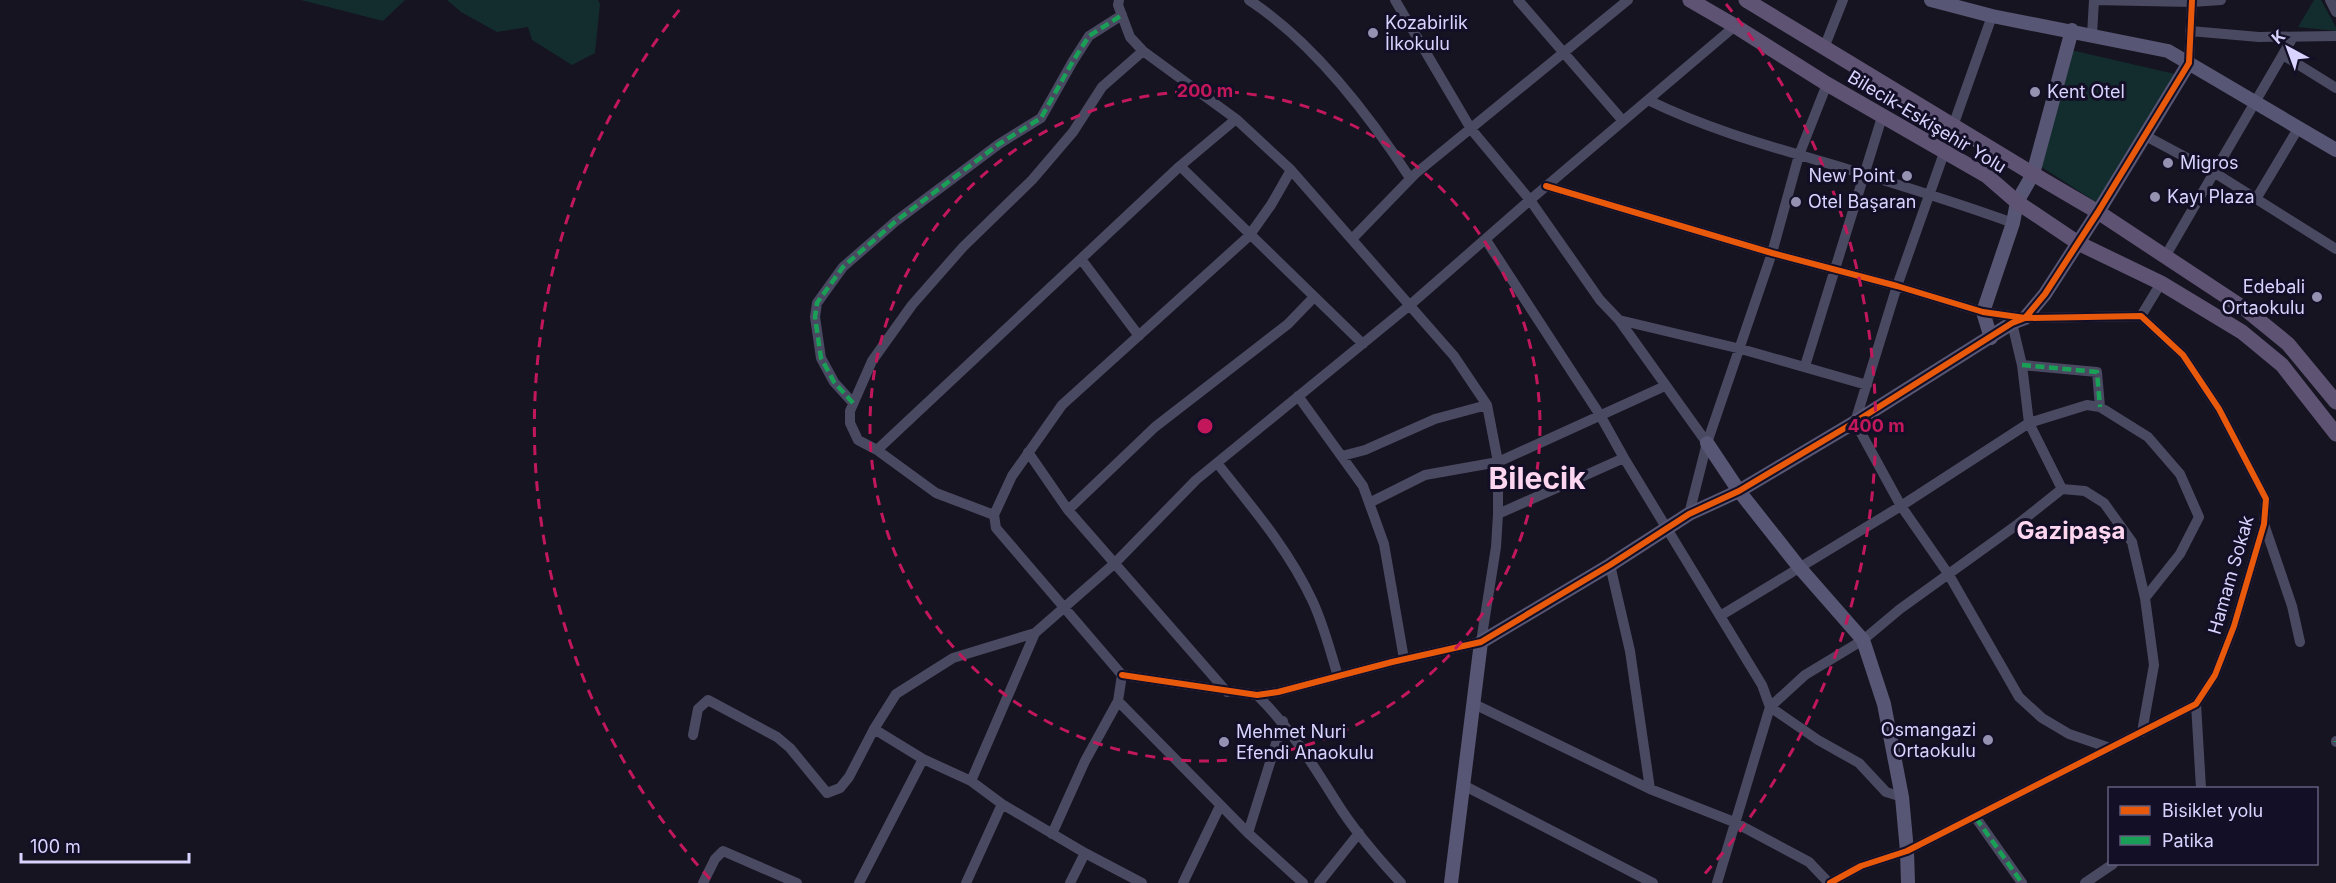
<svg xmlns="http://www.w3.org/2000/svg" width="2336" height="883" font-family="Inter,sans-serif">
  <style>
    .green { fill: #132c2d }
    .lines { fill: none; stroke-linecap: round; stroke-linejoin: round }
    .street { stroke: #4a4962; stroke-width: 10 }
    .secondary { stroke: #575674; stroke-width: 14 }
    .primary { stroke: #5e5373; stroke-width: 15 }
    .quiet { stroke: #1a9f57; stroke-width: 4.5; stroke-dasharray: 9 4.5; stroke-linecap: butt }
    .cycleway-casing { stroke: #130f26; stroke-width: 10 }
    .cycleway { stroke: #e8590c; stroke-width: 6 }
    .ring { fill: none; stroke: #c2185b; stroke-width: 3; stroke-dasharray: 10 8 }
    .poi-dot { fill: #9591b1; stroke: #130f26; stroke-width: 2 }
    .labels { text-anchor: middle; stroke-width: 6; stroke-linejoin: round; paint-order: stroke }
    .poi-label { font-size: 18px; fill: #d9d4ff; stroke: #130f26; text-anchor: start }
    .street-label { font-size: 18px; fill: #d9d4ff; stroke: #130f26 }
    .district-label { font-size: 24px; font-weight: bold; fill: #ffd6f0; stroke: #130f26 }
    .town-label { font-size: 30px; font-weight: bold; fill: #ffd6f0; stroke: #130f26 }
    .centre { fill: #c2185b; stroke: #130f26; stroke-width: 3 }
    .ring-label { font-size: 18px; text-anchor: middle; font-weight: bold; fill: #c2185b; stroke: #130f26; stroke-width: 6; stroke-linejoin: round; paint-order: stroke }
  </style>
  <rect width="100%" height="100%" fill="#161421"/>
  <path class="green" d="M301,0H405L383,21Z
    M447,0H598L600,4L595,53L572,65L532,40L528,27L497,32L461,12Z
    M2314,0H2321L2336,27V31L2298,27Z
    M2071,50L2175,74L2099,204L2040,166Z"/>
  <g class="lines">
    <path class="street" d="M1119,0L1118,5L1130,37L1143,51L1236,119L1291,170L1454,356L1487,405L1498,462V514L1496,547L1481,642L1392,662L1278,692L1257,695L1122,675
      M1249,0C1313,42 1369,115 1410,178
      M1395,0L1471,129L1530,200L1600,300L1619,320L1707,443
      M1518,0L1623,121
      M2094,0L2192,2L2221,0
      M2330,0L2336,12
      M2190,31L2259,37L2336,36
      M2092,35L2094,0
      M1824,48L1843,0
      M2283,55L2336,88
      M2189,63L2192,0
      M1648,100C1711,131 1780,149 1847,169C1903,186 1958,203 2013,223
      M1953,126L1992,16
      M2144,135L2215,173L2336,249
      M1944,153L1897,286L1855,422L1901,506L1949,575L2019,697L2042,718L2069,734L2110,748
      M1180,166L1363,344
      M1546,186L1772,253L1897,286L1983,312L2025,318L2141,316L2183,355L2219,409L2266,499L2264,524L2234,626L2215,675L2196,704L1907,851L1861,866L1830,883
      M2256,199L2299,127
      M1352,239L1415,174L1628,0
      M1486,240L1600,415L1624,458L1762,685L1770,707L1717,883
      M2166,255L2293,37
      M1081,259L1139,336
      M2141,316L2161,283
      M1619,320L1741,349L1867,385
      M2012,323L2022,365L2029,423L2062,489
      M2022,365L2097,372L2100,407
      M1805,366L1882,117
      M1298,396L1363,486L1384,544L1404,659
      M853,403L834,382L821,358L815,317L817,303L843,267L896,221L999,144L1041,118L1073,61L1089,36L1122,15
      M877,450L1180,166L1236,119
      M1028,452L1068,510L1227,692
      M1342,456L1365,450L1435,419L1487,405
      M1217,463C1252,507 1289,550 1313,602C1324,626 1330,651 1338,676
      M1369,503L1425,475L1498,462L1665,386
      M1068,510L1155,427L1288,324L1314,297
      M1498,514L1624,458
      M1689,514L1707,443L1772,253L1799,155L1827,84
      M994,515L936,493L877,450L858,440L850,423V411L872,361L912,305L963,247L1032,180L1073,132L1102,87L1143,51
      M2264,524L2292,606L2300,642
      M1610,565L1630,651L1650,789
      M1720,616L1901,506L2029,423L2087,405L2100,407L2148,437L2180,474L2199,517L2180,554L2145,598
      M1257,695C1291,729 1312,763 1337,803C1355,832 1378,858 1401,883
      M1118,701L1248,833L1303,883
      M1474,704L1650,789L1734,822L1809,862L1829,883
      M2196,704L2201,788
      M874,729L923,759L971,781L1002,804L1085,853L1142,883
      M693,735L698,709L708,700L777,737L790,748L827,793L840,788L849,777L874,729L896,694L953,658L1035,633
      M2336,742V741
      M971,781L1035,633L1115,563L1196,480L1410,305L1530,200L1735,26
      M1463,785L1653,883
      M1902,797L1886,792L1859,763L1818,740L1770,707L1805,675L1863,640L1900,609L2018,524L2062,489L2085,491L2104,503L2132,542L2145,598L2154,665L2142,732
      M1976,818L2022,883
      M1248,833L1283,721
      M1052,834L1085,761L1118,701L1122,675L996,528L994,515L1012,476L1062,405L1249,236L1271,205L1291,170
      M703,883L715,859L723,851L797,883
      M859,883L923,759
      M966,883L1002,804
      M1070,883L1085,853
      M1183,883L1220,806
      M1319,883L1359,833
      M2085,883L2113,864"/>
    <path class="secondary" d="M1931,0L1992,16L2168,51L2336,150
      M1991,338L1983,312L2013,223L2017,202L2033,174L2072,30
      M1707,443L1739,491L1799,567L1863,640L1884,704L1902,797L1907,851L1908,883
      M1451,883L1481,642L1610,565L1689,514L1739,491L1855,422L2012,323L2025,318L2045,294L2098,212L2189,63"/>
    <path class="primary" d="M1690,0L1735,26L1827,84L1987,176L2017,202L2078,243L2161,283L2242,332L2282,365L2336,434
      M1746,0L2033,174L2098,212L2245,309L2288,344L2336,402"/>
    <path class="quiet" d="M2022,365L2097,372L2100,407
      M853,403L834,382L821,358L815,317L817,303L843,267L896,221L999,144L1041,118L1073,61L1089,36L1122,15
      M2336,742V741
      M1976,818L2022,883"/>
    <g class="cycleway-casing">
      <path id="cycleway" d="M1546,186L1772,253L1897,286L1983,312L2025,318L2141,316L2183,355L2219,409L2266,499L2264,524L2234,626L2215,675L2196,704L1907,851L1861,866L1830,883
        M1122,675L1257,695L1278,692L1392,662L1481,642L1610,565L1689,514L1739,491L1855,422L2012,323L2025,318L2045,294L2098,212L2189,63L2192,0"/>
    </g>
    <use href="#cycleway" class="cycleway"/>
  </g>
  <g class="ring">
    <circle cx="1205" cy="426" r="335"/>
    <path d="M710 879A671 671 0 0 1 684 4M1726 4A671 671 0 0 1 1700 879"/>
  </g>
  <g class="poi-dot">
    <circle cx="1373" cy="33" r="6"/>
    <circle cx="2035" cy="92" r="6"/>
    <circle cx="2168" cy="163" r="6"/>
    <circle cx="1907" cy="176" r="6"/>
    <circle cx="2155" cy="197" r="6"/>
    <circle cx="1796" cy="202" r="6"/>
    <circle cx="2317" cy="297" r="6"/>
    <circle cx="1988" cy="740" r="6"/>
    <circle cx="1224" cy="742" r="6"/>
  </g>
  <g class="labels">
    <g class="poi-label">
      <text x="1385" y="29">Kozabirlik<tspan x="1385" dy="21">İlkokulu</tspan></text>
      <text x="2047" y="98">Kent Otel</text>
      <text x="2180" y="169">Migros</text>
      <text x="1895" y="182" text-anchor="end">New Point</text>
      <text x="2167" y="203">Kayı Plaza</text>
      <text x="1808" y="208">Otel Başaran</text>
      <text x="2305" y="293" text-anchor="end">Edebali<tspan x="2305" dy="21">Ortaokulu</tspan></text>
      <text x="1976" y="736" text-anchor="end">Osmangazi<tspan x="1976" dy="21">Ortaokulu</tspan></text>
      <text x="1236" y="738">Mehmet Nuri<tspan x="1236" dy="21">Efendi Anaokulu</tspan></text>
    </g>
    <g class="street-label">
      <text transform="translate(1927 122) rotate(31)" y="6">Bilecik-Eskişehir Yolu</text>
      <text transform="translate(2231 575) rotate(-74)" y="6">Hamam Sokak</text>
    </g>
    <g class="district-label">
      <text x="2071" y="539">Gazipaşa</text>
    </g>
    <g class="town-label">
      <text x="1537" y="489">Bilecik</text>
    </g>
  </g>
  <circle cx="1205" cy="426" r="9" class="centre"/>
  <g class="ring-label">
    <text x="1205" y="97">200 m</text>
    <text x="1876" y="432">400 m</text>
  </g>
  <rect x="2108" y="787" width="210" height="78" fill="#130f26" stroke="#625e7d" stroke-width="1.5"/>
  <rect x="2120" y="806" width="30" height="9" fill="#e8590c" stroke="#625e7d" stroke-width="1.5"/>
  <text x="2162" y="817" font-size="18" fill="#d9d4ff">Bisiklet yolu</text>
  <rect x="2120" y="836" width="30" height="9" fill="#1a9f57" stroke="#625e7d" stroke-width="1.5"/>
  <text x="2162" y="847" font-size="18" fill="#d9d4ff">Patika</text>
  <g transform="translate(2288 48) rotate(319)" stroke="#130f26" stroke-width="4.5" paint-order="stroke">
  <path d="M0-4.5L10 22L0 15L-10 22Z" fill="#d9d4ff"/>
  <text y="-9" font-size="16" font-weight="bold" text-anchor="middle" fill="#d9d4ff">K</text>
  </g>
  <path d="M21 853v9h168v-9" fill="none" stroke="#d9d4ff" stroke-width="3"/>
  <text x="30" y="853" font-size="18" fill="#d9d4ff" stroke="#130f26" stroke-width="4.5" paint-order="stroke">100 m</text>
</svg>
